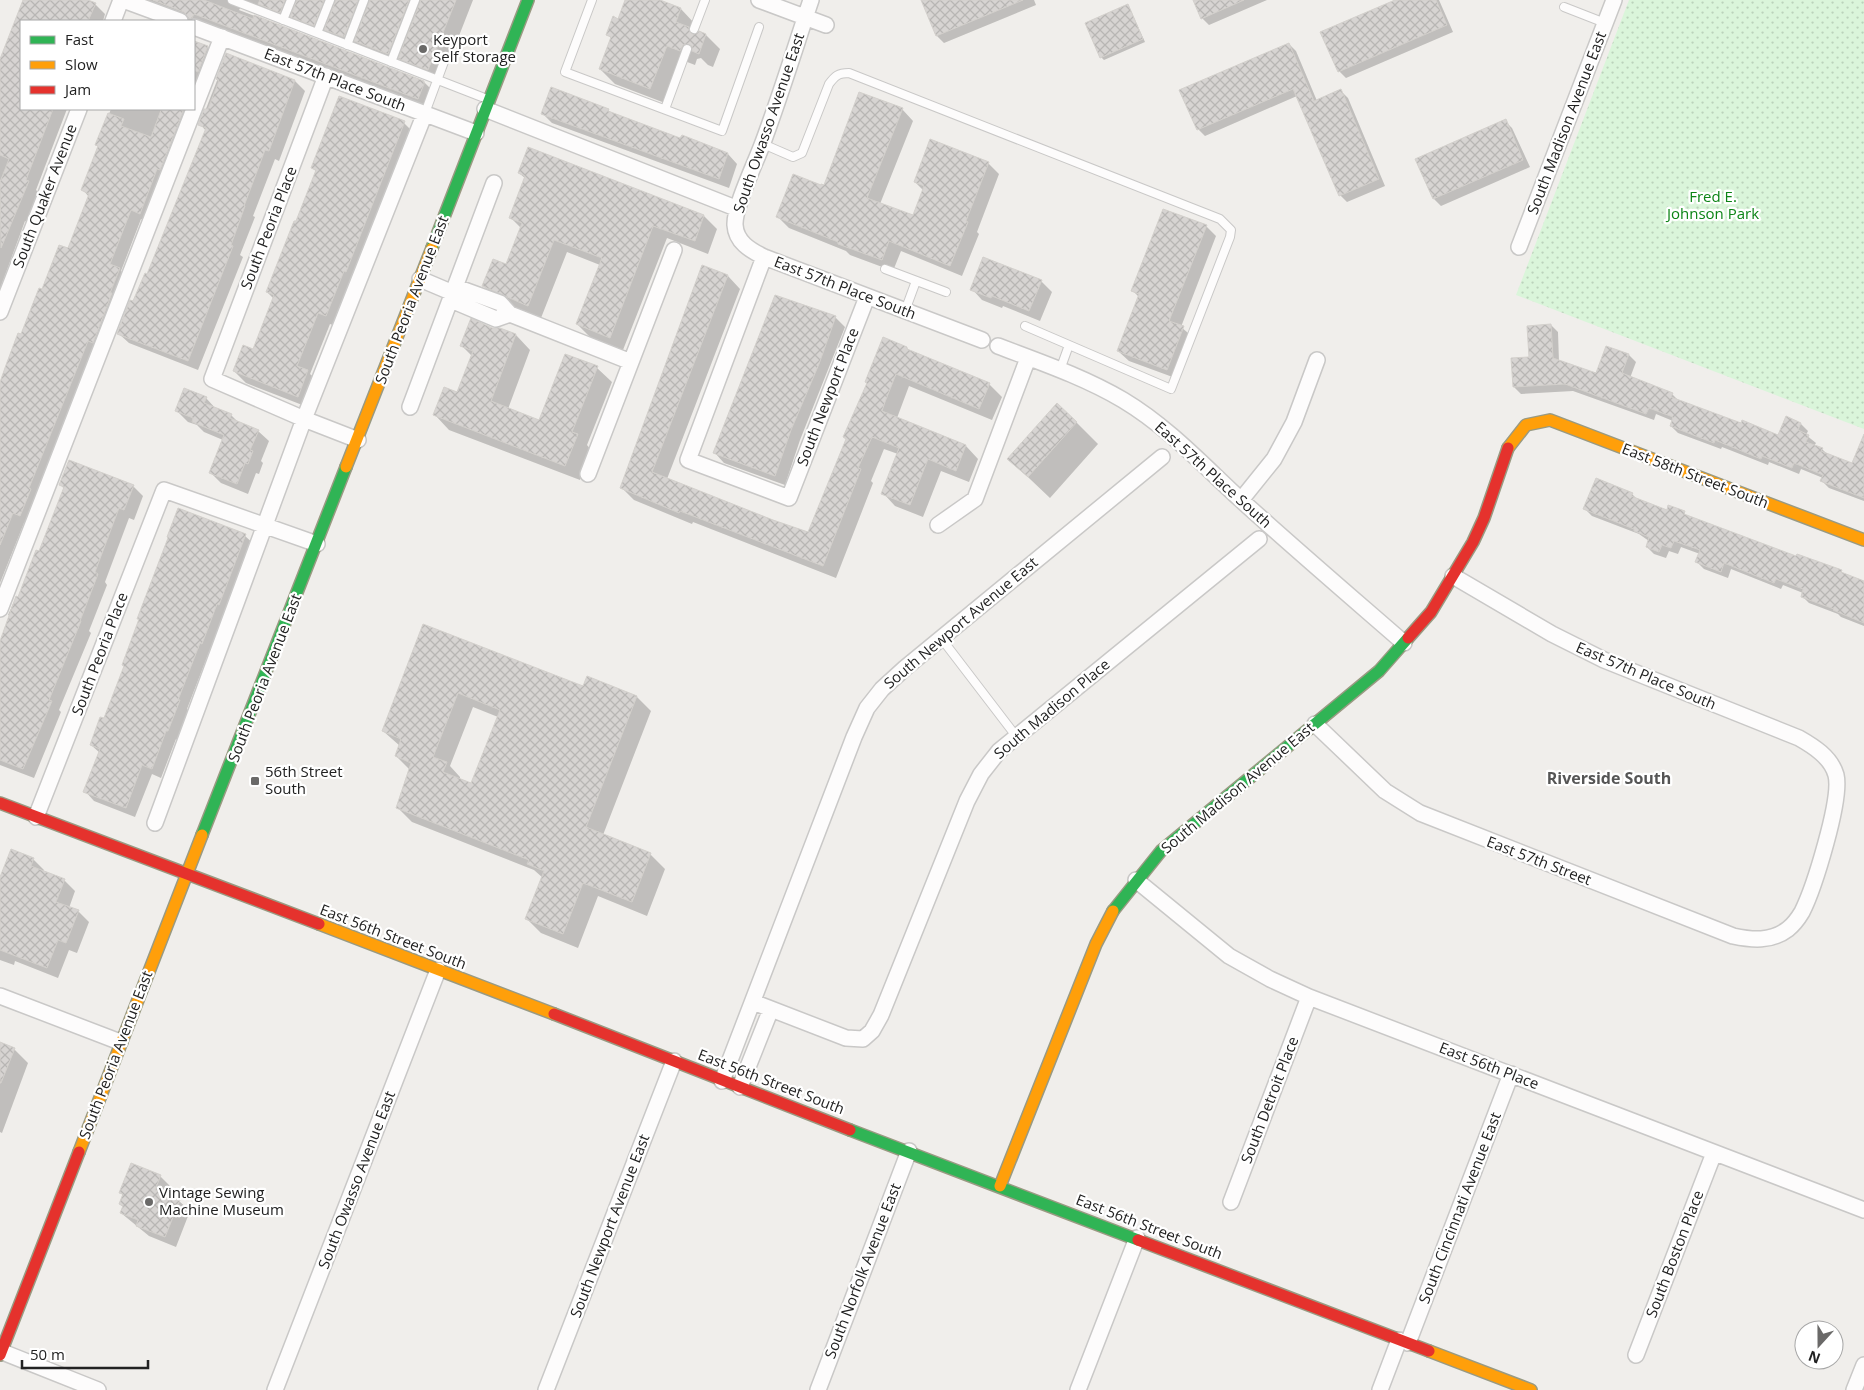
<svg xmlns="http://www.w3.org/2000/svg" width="1864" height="1390" font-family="'Open Sans',sans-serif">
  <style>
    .park { fill: url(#park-dots) }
    .shadow { fill: #0003; fill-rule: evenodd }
    .building { fill: url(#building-cross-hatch); stroke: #d3d0cc; fill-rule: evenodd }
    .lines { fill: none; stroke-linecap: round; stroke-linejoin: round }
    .lane-casing { stroke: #c9c8c7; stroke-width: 10 }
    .street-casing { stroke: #c9c8c7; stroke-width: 18 }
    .fast-casing { stroke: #999a82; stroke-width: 14 }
    .slow-casing { stroke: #999a82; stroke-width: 14 }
    .jam-casing { stroke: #999a82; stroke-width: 14 }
    .lane { stroke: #fdfcfc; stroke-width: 8 }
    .street { stroke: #fdfcfc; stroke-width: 15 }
    .fast { stroke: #30b455; stroke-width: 11 }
    .slow { stroke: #ff9f0a; stroke-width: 11 }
    .jam { stroke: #e5322d; stroke-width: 11 }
    .poi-dot { fill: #6a6968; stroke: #fff; stroke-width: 2 }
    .labels { text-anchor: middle; stroke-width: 4.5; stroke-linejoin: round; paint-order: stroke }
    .poi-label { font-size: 15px; fill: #222; stroke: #fff; text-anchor: start }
    .street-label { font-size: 15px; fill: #222; stroke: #fff }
    .park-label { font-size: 15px; fill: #0c8416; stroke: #fff }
    .neighbourhood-label { font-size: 16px; font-weight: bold; fill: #555; stroke: #fff }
  </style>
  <defs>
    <pattern id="park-dots" width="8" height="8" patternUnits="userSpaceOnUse" patternTransform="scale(1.25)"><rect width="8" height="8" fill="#daf5da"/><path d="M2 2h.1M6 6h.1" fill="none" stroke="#bbd2bb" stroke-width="1.8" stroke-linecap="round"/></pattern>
    <pattern id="building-cross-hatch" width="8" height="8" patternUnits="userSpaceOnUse" patternTransform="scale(1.25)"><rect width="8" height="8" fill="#d7d4d2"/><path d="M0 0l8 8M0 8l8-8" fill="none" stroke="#b8b6b4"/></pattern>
  </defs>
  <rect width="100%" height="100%" fill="#f0eeeb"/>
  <path class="park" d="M1629,0H1864V429L1516,295Z"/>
  <path class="shadow" d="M24,0H85L95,4L105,14L103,21H21V109H67L36,190L38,192L27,222L25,221L0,289V66Z
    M140,0H473L441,82L412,71L402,61L400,66L368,53L358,44L356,49L338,42L328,32L326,37L304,29L294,19L292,24L241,7L239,10L424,82L436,94L430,111L194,21H189L166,13Z
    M627,0H657L681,9L695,24L692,32L696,36L706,35L720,49L713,67L708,65L701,58L697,59L695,65L682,60L665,103L615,84L600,69L612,39L607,34L619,20Z
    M922,0H1034L1036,5L944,43L937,36Z
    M1194,0H1267L1209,25L1202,18Z
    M1398,0H1439L1453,32L1346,78L1339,71Z
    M1127,6L1130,9L1145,42L1104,60L1101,57Z
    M194,39L196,43L208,47L218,57L151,223L141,219L121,271L129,279L30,525L24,523L0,583V385L43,291L68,249L89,197L83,190L99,147L96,145L111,109H194Z
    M1289,44L1296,51L1317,101L1341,91L1348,98L1385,186L1347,202L1340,195L1297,96L1205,136L1198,129Z
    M227,55L295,81L305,91L279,161L275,159L253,216L255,217L240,255L243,257L198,370L129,343L118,333L147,275L206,131L200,124Z
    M902,109L913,121L880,204L914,216L924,191L915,182L988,163L999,174L977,232L979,234L962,276L901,251L893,271L850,255L846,251L789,228L778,217L824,187Z
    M608,110L613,114L681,140L682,137L728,154L737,164L729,188L552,123L542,113Z
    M1505,121L1512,128L1530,167L1441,206L1434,199L1417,159Z
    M404,123L416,135L338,327L330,324L310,374L320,383L310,408L246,383L234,371L254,350L274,299L267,292L317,172L312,168Z
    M519,173L704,216L717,229L708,254L667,238L623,350L590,337L577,324L600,265L567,252L541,318L497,300L484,286L507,266L521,228L511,218L526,179Z
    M1206,226L1216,236L1181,327L1194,338L1178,379L1129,361L1118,351L1139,297L1133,291Z
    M728,276L740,289L667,479L809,534L907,348L911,352L989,384L1002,397L992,420L909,386L897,418L966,446L978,459L969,482L941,471L923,517L895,506L883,493L898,454L884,449L871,481L873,483L836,578L693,522L692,524L634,500L621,487Z
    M1041,281L1052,292L1040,321L1003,306L1002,308L982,300L972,289Z
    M835,317L845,327L800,440L785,485L724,463L715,453Z
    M1551,325L1558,332L1559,362L1597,375L1607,347L1629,355L1636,362L1630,378L1672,394L1679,401L1779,437L1801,424L1808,431L1806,435L1816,443L1814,446L1822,449L1828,455L1864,470V501L1829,488L1822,481L1823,478L1801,469L1799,474L1769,462L1768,465L1722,447L1721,449L1678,433L1671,426L1673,421L1656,414L1654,420L1573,391L1521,394L1514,387Z
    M492,329H499L516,335L530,350L508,409L540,422L597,368L612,382L587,445L591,450L580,480L449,430L435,415L458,393L472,356L462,346Z
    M206,398L217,410L231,415L239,423L258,431L269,441L261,461L263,463L259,474L256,473L248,494L221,483L210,472L223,440L204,432L197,425L188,422L177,411Z
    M1076,422L1098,444L1050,498L1009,459Z
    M61,485L133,486L143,496L134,520L129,518L105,582L107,585L89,631L91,633L59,710L61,712L34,778L0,765V644L10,616L8,615L16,597L19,598L40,552L64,489Z
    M1632,494L1639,501L1667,511L1684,513L1688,517L1797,558L1841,571L1844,575L1864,582V626L1841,617L1838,614L1809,603L1802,596L1803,593L1783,585L1781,589L1731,569L1728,578L1704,569L1697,562L1700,554L1681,547L1678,554L1669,551L1666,558L1654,554L1647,547L1649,541L1639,534L1592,516L1585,509Z
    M178,510L245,536L255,545L212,653L209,652L187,709L189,711L178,740L176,739L161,778L152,774L135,817L94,801L85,791L100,753L91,745L104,720L125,666L140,620L138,618L170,538Z
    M424,626L584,688L637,697L651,711L603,835L650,854L665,869L647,916L598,896L578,948L541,933L527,919L543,878L534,870L412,822L397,807L410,770L396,756L400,746L383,731ZM473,707L498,717L472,784L460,780V777L450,766Z
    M33,859L44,870L43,872L64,880L75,891L69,908L78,911L89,922L77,953L69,950L58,978L15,961L14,965L0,960V881Z
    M0,1044L14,1049L28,1063L2,1133L0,1132Z
    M160,1176L171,1187L167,1196L179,1201L190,1211L176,1247L149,1236L121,1213L123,1207L120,1204L123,1196L121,1193Z"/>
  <path class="building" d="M23,0H88L96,3L88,21H21V109H53L26,180L29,181L1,248L0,182L9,159L0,155V59Z
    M153,0H204L253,19L254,15L424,81V84L418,99L194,14L192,18L189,19L184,12Z
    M260,0H285L280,13L258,4Z
    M297,0H324L314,26L290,17Z
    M336,0H358L344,37L324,30Z
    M370,0H409L388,54L354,41Z
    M421,0H456L428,70L398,59Z
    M625,0H660L681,8L676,22L689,27V30L692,34H695L699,31L706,34L699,54L692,51V46L688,44L683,45L680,51L667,46L650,89L599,69L611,37L606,35L613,16L618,19Z
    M921,0H1023L936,36Z
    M1193,0H1244L1201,19Z
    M1395,0H1436L1447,25L1338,72L1320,32Z
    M1128,4L1143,39L1100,58L1085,23Z
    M194,41L208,46L198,72L194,70Z
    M1289,43L1314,101L1341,89L1379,179L1339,196L1293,89L1197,130L1179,90Z
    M226,53L295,80L269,151L265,150L244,206H245L231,245L233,246L188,361L117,334L130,300L133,301L145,273L147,274L206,128L198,125L204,109H208L219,81L216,79Z
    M551,87L609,109L608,111L680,138L682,135L728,153L719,179L541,114Z
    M859,92L903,108L867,198L913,215L924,186L914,182L930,139L989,162L966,221L968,222L950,266L889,241L882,260L838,244V242L776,217L793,174L821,185V184L824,185Z
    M339,96L405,121L346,272L344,271L326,316L318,313L297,366L308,370L298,397L233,371L243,345L253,349L274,295L266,292L294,221H296L316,170L311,168Z
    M160,109H184L160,170L157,169L140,214L131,210L110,264L120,268L110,293H112L93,343L88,341L29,488L31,489L20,516L13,513L0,545V382L6,365L18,333L21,334L39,288L42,289L59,245L68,248L89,194L81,190L98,146L95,145L108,113L124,119L121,126L151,137L161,110Z
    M1506,119L1523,160L1433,199L1415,159Z
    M528,147L704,215L695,241L653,226L610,338L576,324L602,258L554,240L528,306L482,286L493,259L506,264L522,223L509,218L525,176L518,173Z
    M1163,209L1207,225L1169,321L1184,326L1167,370L1117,351L1139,294L1131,291Z
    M983,257L1042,280L1029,311L992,296L991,298L970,290Z
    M702,265L728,275L652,472L773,520L808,532L846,439L843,437L867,383L865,382L883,337L907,347V349L990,383L979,409L896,374L885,402L882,411L966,445L956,471L928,459L910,505L881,494L899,448L872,437L858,468L861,469L823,566L680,511L679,513L620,488Z
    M775,295L836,316L819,364L791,430L775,476L713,453Z
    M471,318L492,328H500L516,334L491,401L539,420L565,354L598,366L572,432L578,434L565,466L433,415L444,387L457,392L473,351L460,346Z
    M1551,324L1553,358L1596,373L1606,346L1629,354L1622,373L1673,393L1671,397L1741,423L1742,420L1778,435L1786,416L1801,423L1798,430L1809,435L1806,442L1823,448L1821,451L1852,463L1864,434V498L1820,481L1823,475L1794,463L1792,468L1762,456L1761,459L1715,440L1714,443L1670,426L1673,417L1649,408L1646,414L1565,384L1513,387L1511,358L1529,357L1527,326Z
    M184,388L207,397L204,403L232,414L230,418L259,430L250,450L253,451L248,464L245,463L237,484L209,473L224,435L192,422L193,418L175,411Z
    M1057,403L1077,422L1028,477L1007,459Z
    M69,460L134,485L124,510L119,508L95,572L98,574L80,621H81L49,700L52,701L23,769L0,760V641L16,596L18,597L36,550L39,551L64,487L59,485Z
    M1596,478L1633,493L1631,496L1667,510L1668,505L1685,511L1684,514L1796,556L1797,554L1842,570L1841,572L1864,581V623L1833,610L1834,609L1801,597L1803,589L1776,579L1774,583L1724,563L1721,572L1695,562L1700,550L1674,541L1671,548L1662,545L1659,552L1646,547L1649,537L1634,531V529L1583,509Z
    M178,508L246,534L219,605L217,604L202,644L200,643L178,700H180L168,731H166L152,769L142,765L126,808L83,792L100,749L90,745L100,717L104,718L124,666L122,665L139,619H137L168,538L167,537Z
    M423,624L583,686L587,676L637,696L586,827L651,853L632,902L583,883L563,934L525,919L544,871L527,864L529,860L396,808L411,763L395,756L401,739L382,731ZM458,693L500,710L471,783L443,772L447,762L433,757Z
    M11,849L34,858L31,866L65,879L56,902L79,910L66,943L58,940L47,968L0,950V877Z
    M0,1042L15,1048L1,1083H0Z
    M131,1163L161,1175L155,1190L180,1200L165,1237L136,1226L138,1220L120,1213L123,1206L119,1204L123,1194L119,1193Z"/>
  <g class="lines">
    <g class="lane-casing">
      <path id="lane" d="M232,0L487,99
        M592,0L565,72L722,131L759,27
        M1564,7L1605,23
        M283,20L291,0
        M694,29L705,0
        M317,33L330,0
        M347,45L364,0
        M391,62L415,0
        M665,109L687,49
        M425,113L445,59
        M763,144L793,157L802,153L829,84C835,76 838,73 849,73L1220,219L1231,230L1230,237L1171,389L1025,326
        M885,269L946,292
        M905,311L916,281
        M1060,370L1069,345
        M941,638L1016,736"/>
    </g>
    <g class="street-casing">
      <path id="street" d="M123,0L180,21
        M759,0L826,25
        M811,0C795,48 780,97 762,145C755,164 734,207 735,225C736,242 750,250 764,257L982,340
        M113,21L121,0
        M194,27L476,133
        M326,76L212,379L304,419L358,440
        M485,109L738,209
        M1519,247L1614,0
        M764,257L688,460L789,498L867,297
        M420,279L453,293
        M456,287L500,303L510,314L631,362
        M451,300L496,319L510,314
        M0,312L79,109
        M998,346C1040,362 1084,377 1123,400C1168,427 1203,465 1241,500C1295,549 1350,596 1404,643
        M410,407L494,183
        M588,474L674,250
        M1241,500L1274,459L1294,422L1317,360
        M938,525L975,499L1028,358
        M0,609L222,37
        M1315,724L1385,791L1420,813L1733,936C1752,940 1771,942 1788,929C1793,925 1799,917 1802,912C1814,888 1842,799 1836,775C1831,757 1813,746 1799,738L1604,660L1552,634L1453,576
        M36,817L164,490L317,544
        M155,823L304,419L425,113
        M1136,880L1229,956L1270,979L1309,997L1864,1210
        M0,996L120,1042
        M753,1002L846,1038L863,1039L872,1031L881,1015L967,801L981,774L999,751L1259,539
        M722,1081L854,737L867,708L882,689L905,668L1162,457
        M740,1087L771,1009
        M1231,1202L1309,997
        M1408,1343L1511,1074
        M0,1351L98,1390
        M1636,1355L1714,1153
        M275,1390L438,970
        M546,1390L674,1061
        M818,1390L909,1151
        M1078,1390L1137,1238
        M1380,1390L1399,1340
        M1854,1390L1864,1365"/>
    </g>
    <g class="fast-casing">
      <path id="fast" d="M432,248L528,0
        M202,835L346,467
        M1113,911L1161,851L1379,671L1408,638
        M850,1130L1138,1240"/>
    </g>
    <g class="slow-casing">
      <path id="slow" d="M1508,448L1526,425L1550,420L1864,540
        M346,467L432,248
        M319,924L554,1014
        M79,1152L202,835
        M1000,1186L1096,944L1113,911
        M1429,1351L1531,1390"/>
    </g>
    <g class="jam-casing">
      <path id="jam" d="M1408,638L1431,612L1473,542L1484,518L1508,448
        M0,803L319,924
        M554,1014L850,1130
        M1138,1240L1429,1351
        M0,1355L79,1152"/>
    </g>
    <use href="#lane" class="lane"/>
    <use href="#street" class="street"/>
    <use href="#fast" class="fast"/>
    <use href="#slow" class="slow"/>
    <use href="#jam" class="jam"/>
  </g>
  <g class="poi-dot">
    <circle cx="423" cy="49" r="5"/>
    <rect x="250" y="776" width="10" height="10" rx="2.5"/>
    <circle cx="149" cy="1202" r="5"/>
  </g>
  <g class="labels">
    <g class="poi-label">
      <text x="433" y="45">Keyport<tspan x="433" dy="17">Self Storage</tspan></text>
      <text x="265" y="777">56th Street<tspan x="265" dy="17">South</tspan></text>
      <text x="159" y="1198">Vintage Sewing<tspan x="159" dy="17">Machine Museum</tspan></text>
    </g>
    <g class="street-label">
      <text transform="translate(335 80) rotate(21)" y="5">East 57th Place South</text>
      <text transform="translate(769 123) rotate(-71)" y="5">South Owasso Avenue East</text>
      <text transform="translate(1567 123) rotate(-69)" y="5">South Madison Avenue East</text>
      <text transform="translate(45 196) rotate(-69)" y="5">South Quaker Avenue</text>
      <text transform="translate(269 228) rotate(-69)" y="5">South Peoria Place</text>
      <text transform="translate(845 288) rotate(21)" y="5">East 57th Place South</text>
      <text transform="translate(412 300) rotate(-69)" y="5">South Peoria Avenue East</text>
      <text transform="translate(828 397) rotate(-69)" y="5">South Newport Place</text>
      <text transform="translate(1213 475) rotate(42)" y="5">East 57th Place South</text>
      <text transform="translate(1695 476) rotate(21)" y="5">East 58th Street South</text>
      <text transform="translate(961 623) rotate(-40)" y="5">South Newport Avenue East</text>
      <text transform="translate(100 654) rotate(-69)" y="5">South Peoria Place</text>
      <text transform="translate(1646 676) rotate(23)" y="5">East 57th Place South</text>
      <text transform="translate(265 678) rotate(-69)" y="5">South Peoria Avenue East</text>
      <text transform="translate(1052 709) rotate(-40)" y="5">South Madison Place</text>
      <text transform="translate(1238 788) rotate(-40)" y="5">South Madison Avenue East</text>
      <text transform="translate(1539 861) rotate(21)" y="5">East 57th Street</text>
      <text transform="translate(393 937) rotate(21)" y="5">East 56th Street South</text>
      <text transform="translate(116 1055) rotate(-69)" y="5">South Peoria Avenue East</text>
      <text transform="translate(1489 1066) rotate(21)" y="5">East 56th Place</text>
      <text transform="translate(771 1082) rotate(21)" y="5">East 56th Street South</text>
      <text transform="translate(1270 1100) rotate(-69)" y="5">South Detroit Place</text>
      <text transform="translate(357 1180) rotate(-69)" y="5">South Owasso Avenue East</text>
      <text transform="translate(1460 1208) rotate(-69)" y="5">South Cincinnati Avenue East</text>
      <text transform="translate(610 1226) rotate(-69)" y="5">South Newport Avenue East</text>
      <text transform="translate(1149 1227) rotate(21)" y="5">East 56th Street South</text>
      <text transform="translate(1675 1254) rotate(-69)" y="5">South Boston Place</text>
      <text transform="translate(863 1271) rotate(-69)" y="5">South Norfolk Avenue East</text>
    </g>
    <g class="park-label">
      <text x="1713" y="202">Fred E.<tspan x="1713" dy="17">Johnson Park</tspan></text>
    </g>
    <g class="neighbourhood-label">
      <text x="1609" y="784">Riverside South</text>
    </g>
  </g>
  <rect x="20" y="20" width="175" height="90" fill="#ffffff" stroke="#a7a7a7"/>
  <rect x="30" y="36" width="25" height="8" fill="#30b455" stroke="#a7a7a7"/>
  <text x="65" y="45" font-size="15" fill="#222222">Fast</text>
  <rect x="30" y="61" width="25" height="8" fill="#ff9f0a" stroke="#a7a7a7"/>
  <text x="65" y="70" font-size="15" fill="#222222">Slow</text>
  <rect x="30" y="86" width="25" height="8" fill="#e5322d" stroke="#a7a7a7"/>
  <text x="65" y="95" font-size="15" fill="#222222">Jam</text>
  <g transform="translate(1819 1345) rotate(201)"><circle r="24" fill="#ffffff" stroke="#a7a7a7"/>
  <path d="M0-4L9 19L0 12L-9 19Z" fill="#6a6968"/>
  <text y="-8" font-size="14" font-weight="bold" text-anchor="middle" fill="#222222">N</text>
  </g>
  <path d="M22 1360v8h126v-8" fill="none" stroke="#222222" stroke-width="2.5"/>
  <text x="30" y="1360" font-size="15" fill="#222222" stroke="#ffffff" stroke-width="4" paint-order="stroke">50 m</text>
</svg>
